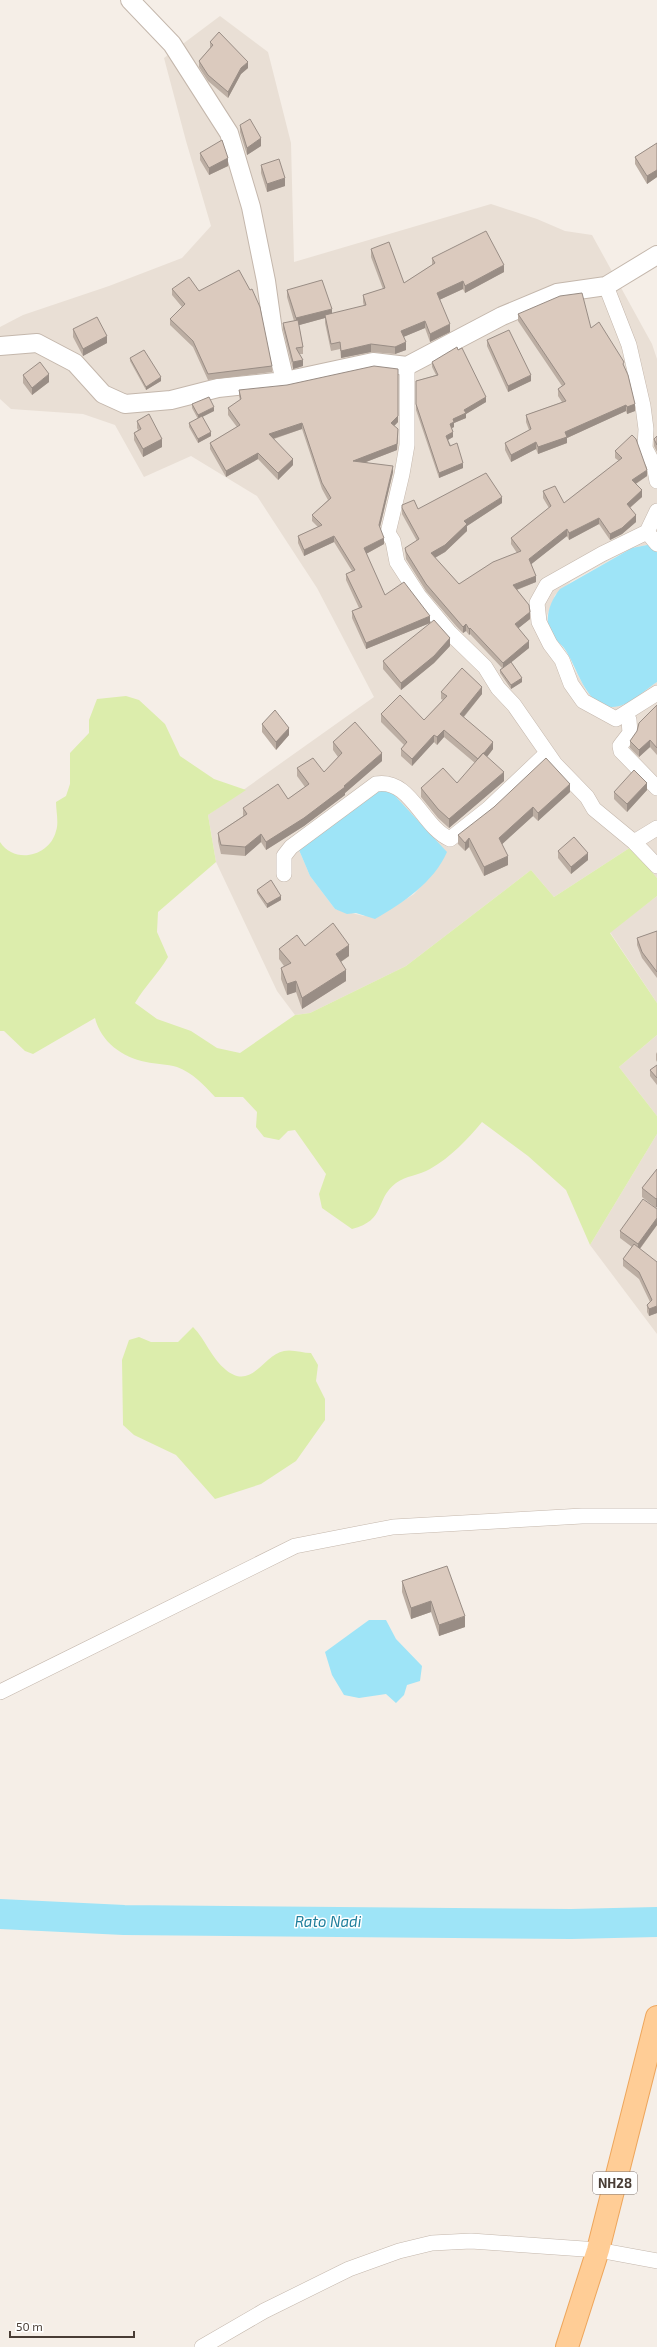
<svg xmlns="http://www.w3.org/2000/svg" width="657" height="2347" font-family="'Exo 2',sans-serif">
  <style>
    .residential { fill: #e9dfd5; fill-rule: evenodd }
    .green { fill: #dcedac }
    .water { fill: #9ee4f7 }
    .lines { fill: none; stroke-linecap: round; stroke-linejoin: round }
    .river { stroke: #9ee4f7; stroke-width: 30 }
    .minor-casing { stroke: #c4b7ac; stroke-width: 16 }
    .tertiary-casing { stroke: #c4b7ac; stroke-width: 20 }
    .primary-casing { stroke: #eea65c; stroke-width: 24 }
    .minor { stroke: #fff; stroke-width: 15 }
    .tertiary { stroke: #fff; stroke-width: 18 }
    .primary { stroke: #ffcd96; stroke-width: 22 }
    .wall { fill: #bcaea3 }
    .shaded-wall { fill: #998d85 }
    .building { fill: #dbcabe; stroke: #998d85 }
    .labels { text-anchor: middle; stroke-width: 3; stroke-linejoin: round; paint-order: stroke }
    .shield { fill: #fff; stroke: #807772; stroke-width: 1 }
    .shield-label { font-size: 13px; font-weight: bold; fill: #493d35 }
    .water-label { font-size: 15px; font-style: italic; fill: #207f9c; stroke: #fff }
  </style>
  <rect width="100%" height="100%" fill="#f5eee7"/>
  <path class="residential" d="M220,16L268,52L291,143L294,262L491,204L537,219L565,231L592,235L652,344L657,359V551L652,544L632,548L572,581L555,595L547,616L549,630L563,648L587,692L602,704L623,705L657,682V878L631,847L554,897L531,870L406,966L310,1013L295,1015L277,991L216,862L208,815L374,697L317,588L257,496L191,456L144,477L115,425L83,414L11,409L0,399V327L23,315L109,286L182,258L211,226L186,141L164,58ZM299,850L424,883L414,894L400,903L364,916L335,909L310,876Z
    M657,896V1003L610,932Z
    M657,1035V1116L619,1067Z
    M657,1134V1334L590,1245Z"/>
  <path class="green" d="M126,696L139,700L165,724L180,756L214,779L246,790L208,815L216,862L158,912L157,932L168,957C158,974 145,986 135,1003L157,1019L191,1031L217,1048L240,1053L295,1015L310,1013L406,966L531,870L554,897L631,847L657,878V896L610,933L657,1003V1035L619,1067L657,1116V1134L590,1245L566,1190L528,1156L482,1122C467,1140 451,1157 430,1169C420,1175 405,1176 396,1183C374,1200 387,1220 352,1229L322,1208L319,1194L326,1174L295,1130L288,1131L279,1140L264,1137L256,1127L257,1112L243,1097H215C203,1084 193,1073 177,1067C167,1064 156,1064 146,1062C122,1057 101,1042 95,1018L33,1054L25,1051L4,1031H0V842C15,865 50,856 56,831C59,823 56,811 56,802L66,796L70,784V753L89,733V720L97,699Z
    M193,1327C206,1340 211,1358 226,1370C252,1391 263,1355 284,1351C292,1349 303,1353 311,1353L318,1365L316,1381L325,1399V1420L296,1461L261,1484L215,1499L176,1455L134,1435L123,1425L122,1360L129,1340L139,1337L151,1342H178Z"/>
  <path class="water" d="M652,544L657,551V682C643,691 629,707 612,707C585,707 577,665 564,648C559,642 551,637 549,629C545,615 551,600 560,589L632,548Z
    M385,785L447,852C434,882 403,903 375,919L356,913L347,914L335,909L310,876L299,850Z
    M369,1620H386L396,1639L422,1666L420,1681L407,1685L404,1695L396,1703L386,1694L359,1698L344,1695L332,1675L325,1652Z"/>
  <g class="lines">
    <path class="river" d="M0,1914L124,1920L571,1924L657,1922"/>
    <g class="minor-casing">
      <path id="minor" d="M606,286L629,345L643,406L646,429L645,448L654,465L657,481
        M407,366V445L402,474L388,533L393,541L397,562L419,596L450,633L485,667L498,688L514,705L555,764L587,797L594,809L634,842L657,866
        M657,511L647,532L657,544
        M647,532L602,554L547,585L537,603L539,622L550,644L562,660L571,684L583,701L616,719L657,693
        M625,714L629,720L630,733L620,746L621,751L657,788
        M634,842L657,828
        M284,874V856L291,847L376,784C411,778 422,827 450,839L488,809L547,753
        M0,1692L295,1546L393,1527L582,1516H657
        M202,2347L264,2311L349,2269L399,2251L432,2243L471,2241L598,2250L657,2261"/>
    </g>
    <g class="tertiary-casing">
      <path id="tertiary" d="M130,0L172,44L229,133L251,207L266,281L273,331L285,381
        M0,346L37,343L75,363L103,394L125,404L171,400L218,388L285,381L373,362L407,366L502,316L557,293L606,286L657,255"/>
    </g>
    <g class="primary-casing">
      <path id="primary" d="M567,2347L598,2250L657,2017"/>
    </g>
    <use href="#minor" class="minor"/>
    <use href="#tertiary" class="tertiary"/>
    <use href="#primary" class="primary"/>
  </g>
  <path class="wall" d="M210,42L248,68L241,74L228,98L208,81L199,67V61L210,48Z
    M240,125L261,146L247,155L240,132Z
    M657,143V177L647,184L635,164V157Z
    M200,153L228,166L209,175L200,160Z
    M261,165L285,186L267,192L261,173Z
    M371,249L404,283L432,265V258L504,272L465,293L463,289L439,300L450,332L430,342L425,328L403,337L406,350L395,354L371,352L341,358L340,349L331,351L325,323V318L299,325L303,347V354H299L303,366L293,369L283,329V323L294,321L287,297V290L332,314L364,306L363,302V295L383,289L371,257Z
    M172,289L199,291L272,366V372L208,380L193,347L170,325V319L182,307L172,295Z
    M518,314L591,328L624,367L635,411L627,414L626,411L567,438V443L538,454L536,449L511,462L505,450V443L529,430L526,422V415L562,402L558,396V389L562,386L518,321Z
    M73,329L107,343L83,356L73,337Z
    M487,340L531,381L508,392L487,346Z
    M458,350L486,402L466,414V418L454,423V427L452,428L453,437L448,440L463,468L439,478L416,410V381L436,375L432,367V362Z
    M130,358L161,381L146,390L130,361Z
    M23,375L49,382L32,395L23,383Z
    M239,390L398,422L394,426L398,436L397,450L366,462L393,472L380,527L384,544L366,554L385,595L430,623L366,649L352,618V611L359,608L346,580V574L352,571L334,542L304,556L298,543V536L318,527L312,521V515L328,500L322,489L302,429L274,439L293,465L278,480L258,459L226,477L210,449V443L237,427L228,415V408L240,400L239,396Z
    M192,404L214,411L202,417L211,436L198,443L189,427V423L198,419L192,408Z
    M137,421L162,447L143,457L134,440V433L138,430L137,428Z
    M657,436V452L654,446V439Z
    M615,451L647,476L636,484L642,497L630,508L636,522L622,534L610,540L599,524L569,540L567,536L531,564L536,582L517,590L530,619L518,628L529,648L511,662L522,682L511,689L500,673V670L502,668L470,634L469,635L466,631L463,633L457,627L426,591L406,559L405,548L417,541L402,514V508L418,509L502,503L467,526V531L445,552L435,558L459,584L517,553L511,544V538L549,508L543,498V491L564,503L619,461L615,458Z
    M450,646L434,663L401,690L383,669V661Z
    M441,692L482,694L464,717L493,749L487,757L504,781L449,828L438,818L421,797V788L457,783L475,763L444,737L437,745L434,742L412,766L401,756V749L404,745L381,722V714L424,720L443,700L441,699Z
    M657,705V755L650,747L639,757L630,748V741Z
    M262,724L289,735L276,750L262,732Z
    M333,742L382,761L345,793V795L304,826L266,850L261,842L245,856L221,854L218,841V833L243,816V808L288,799L305,787L297,776V768L324,772L338,757L333,750Z
    M647,790L627,812L614,799V792Z
    M570,792L538,821L533,816L502,844L508,865L484,876L469,847L465,851L458,844V835Z
    M558,851L588,860L571,874L558,858Z
    M257,890L281,900L267,908L257,893Z
    M657,931V978L642,958L637,945V938Z
    M305,946L349,956L341,962L346,981L302,1009L296,992L287,995L281,979V968L284,966L279,959V949Z
    M657,1052V1062L656,1060V1054Z
    M657,1065V1085L650,1076V1070Z
    M657,1169L656,1208L642,1197V1188Z
    M657,1209V1225L640,1249L657,1313L649,1316L647,1312V1305L650,1302L639,1279L623,1266V1259L632,1247L620,1238V1231Z
    M402,1581L465,1627L439,1636L431,1612L411,1619L402,1592Z"/>
  <path class="shaded-wall" d="M248,62V68L241,74L228,98V92L241,68Z
    M261,138V146L247,155V148Z
    M228,158V166L209,175V168Z
    M657,170V177L647,184V176Z
    M285,178V186L267,192V184Z
    M504,265V272L465,293V286Z
    M463,281V289L437,301V293Z
    M332,309V316L325,315V318L296,326V318Z
    M425,321V328L401,338V331Z
    M450,324V332L430,342V334Z
    M107,336V343L83,356V349Z
    M406,342V350L395,354V347Z
    M371,344V352L341,358V351Z
    M303,360V366L293,369V362Z
    M49,374V382L32,395V388Z
    M531,375V381L508,392V386Z
    M161,377V381L146,390V387Z
    M486,397V402L466,414V418L454,423V427L450,429V424L453,419L464,410Z
    M635,404V411L627,414V407Z
    M626,405V411L567,438V443L538,454V447L565,432Z
    M214,407V411L198,419V415Z
    M398,416V422L391,429V423Z
    M302,423V429L269,440V434Z
    M398,429L397,450L353,467V461Z
    M211,432V436L198,443V439Z
    M453,432V437L446,441V436Z
    M162,439V447L143,457V449Z
    M536,442V449L511,462V455Z
    M258,453V459L226,477V471Z
    M293,459V465L278,480V473Z
    M463,463V468L439,478V473Z
    M393,466V472L379,531V525Z
    M647,470V476L632,486V480Z
    M642,490V497L627,510V504Z
    M502,497V503L467,526V531L445,552L431,560V553L464,521Z
    M636,515V522L622,534L610,540V534Z
    M599,518V524L569,540V533Z
    M567,529V536L529,566V559Z
    M334,536V542L304,556V550Z
    M384,538V544L364,555V548Z
    M536,576V582L513,591V585Z
    M530,612V619L515,631V624Z
    M430,616V623L366,649V643Z
    M466,624V631L463,633V627Z
    M470,628V634L469,635V629Z
    M450,638V646L434,663L401,690V683Z
    M529,641V648L503,669V663Z
    M522,678V682L511,689V685Z
    M482,687V694L460,721V714Z
    M289,728V735L276,750V742Z
    M444,730V737L437,745V737Z
    M434,735V742L412,766V759Z
    M650,740V747L639,757V750Z
    M493,742V749L479,767V759Z
    M382,753V761L345,793V795L304,826L266,850V842L344,786Z
    M504,772V781L449,828V819Z
    M647,783V790L627,812V804Z
    M570,784V792L538,821V813Z
    M533,807V816L499,847V838Z
    M261,834V842L245,856V847Z
    M469,838V847L465,851V843Z
    M588,853V860L571,874V867Z
    M508,856V865L484,876V867Z
    M281,896V900L267,908V904Z
    M349,945V956L336,965V954Z
    M346,970V981L302,1009V998Z
    M296,981V992L287,995V984Z
    M657,1198V1207L656,1208V1199Z
    M657,1218V1225L638,1251V1244Z
    M657,1306V1313L649,1316V1309Z
    M431,1601V1612L411,1619V1608Z
    M465,1616V1627L439,1636V1625Z"/>
  <path class="building" d="M219,32L248,62L241,68L228,92L208,75L199,61L213,45L210,42Z
    M250,119L261,138L247,148L240,125Z
    M222,140L228,158L209,168L200,153Z
    M657,143V170L647,176L635,157Z
    M279,159L285,178L267,184L261,165Z
    M486,231L504,265L465,286L463,281L437,293L450,324L430,334L425,321L401,331L406,342L395,347L371,344L341,351L340,342L331,344L325,315L366,305L363,295L385,288L371,249L389,242L404,283L435,263L432,258Z
    M239,270L250,290L252,289L260,307L272,366L208,374L193,341L170,319L185,304L172,289L189,277L199,291Z
    M322,280L332,309L296,318L287,290Z
    M582,293L591,328L599,322L624,362L623,364L628,375L635,404L627,407L626,405L565,432L567,437L538,447L536,442L511,455L505,443L531,429L526,415L566,401L558,389L565,384L518,314L560,296Z
    M97,317L107,336L83,349L73,329Z
    M298,320L303,347L296,348L303,360L293,362L283,323Z
    M509,330L531,375L508,386L487,340Z
    M457,347L458,350L462,348L486,397L464,410L466,413L453,419L454,422L450,424L453,432L446,436L450,446L457,443L463,463L439,473L416,404V381L438,375L432,362Z
    M144,350L161,377L146,387L130,358Z
    M40,362L49,374L32,388L23,375Z
    M374,366L398,369V416L391,423L398,429L397,444L353,461L393,466L379,525L384,538L364,548L385,595L404,582L430,616L366,643L352,611L362,607L346,574L355,570L334,536L304,550L298,536L322,525L312,515L331,498L322,483L302,423L269,434L293,459L278,473L258,453L226,471L210,443L240,425L228,408L241,399L239,390L287,385Z
    M209,397L214,407L198,415L192,404Z
    M149,414L162,439L143,449L134,433L141,429L137,421Z
    M202,416L211,432L198,439L189,423Z
    M632,435L636,439L647,470L632,480L642,490L627,504L636,515L622,528L610,534L599,518L569,533L567,529L529,559L536,576L513,585L529,605L530,612L515,624L529,641L503,663L470,628L469,629L466,624L463,627L457,620L426,584L406,552L405,548L419,539L402,508V505L414,500L418,509L486,473L502,497L464,521L467,524L445,545L431,553L459,584L493,562L521,551L511,538L551,506L543,491L555,486L564,503L622,458L615,451Z
    M657,436V445L654,439Z
    M434,620L450,638L434,656L401,683L383,661Z
    M511,662L522,678L511,685L500,670Z
    M462,668L482,687L460,714L493,742L484,753H483L478,759L444,730L437,737L434,735L412,759L401,749L407,742L381,714L400,695L424,720L447,696L441,692Z
    M657,705V748L650,740L639,750L630,741L637,731L639,723Z
    M275,710L289,728L276,742L262,724Z
    M355,722L382,753L344,786L345,787L304,818L266,842L261,834L245,847L221,845L218,833L247,814L243,808L278,784L288,799L309,784L297,768L313,758L324,772L342,753L333,742Z
    M483,753L504,772L449,819L438,809L421,788L443,768L457,783Z
    M546,758L570,784L538,813L533,807L499,838L508,856L484,867L469,838L465,843L458,835L494,807Z
    M634,770L647,783L627,804L614,792Z
    M574,837L588,853L571,867L558,851Z
    M271,880L281,896L267,904L257,890Z
    M333,923L349,945L336,954L346,970L302,998L296,981L287,984L281,968L291,963L279,949L297,935L305,946Z
    M657,931V972L642,952L637,938Z
    M657,1065V1078L650,1070Z
    M657,1169V1198L656,1199L642,1188Z
    M643,1199L657,1209V1218L638,1244L620,1231Z
    M634,1244L657,1262V1306L649,1309L647,1305L652,1300L639,1272L623,1259Z
    M447,1566L465,1616L439,1625L431,1601L411,1608L402,1581Z"/>
  <g class="labels">
    <rect class="shield" x="593" y="2172" width="44" height="22" rx="3"/>
    <g class="shield-label">
      <text x="615" y="2188">NH28</text>
    </g>
    <g class="water-label">
      <text x="328" y="1927">Rato Nadi</text>
    </g>
  </g>
  <path d="M10 2331v6h124v-6" fill="none" stroke="#493d35" stroke-width="2"/>
  <text x="16" y="2331" font-size="12" fill="#493d35" stroke="#ffffff" stroke-width="3" paint-order="stroke">50 m</text>
</svg>
